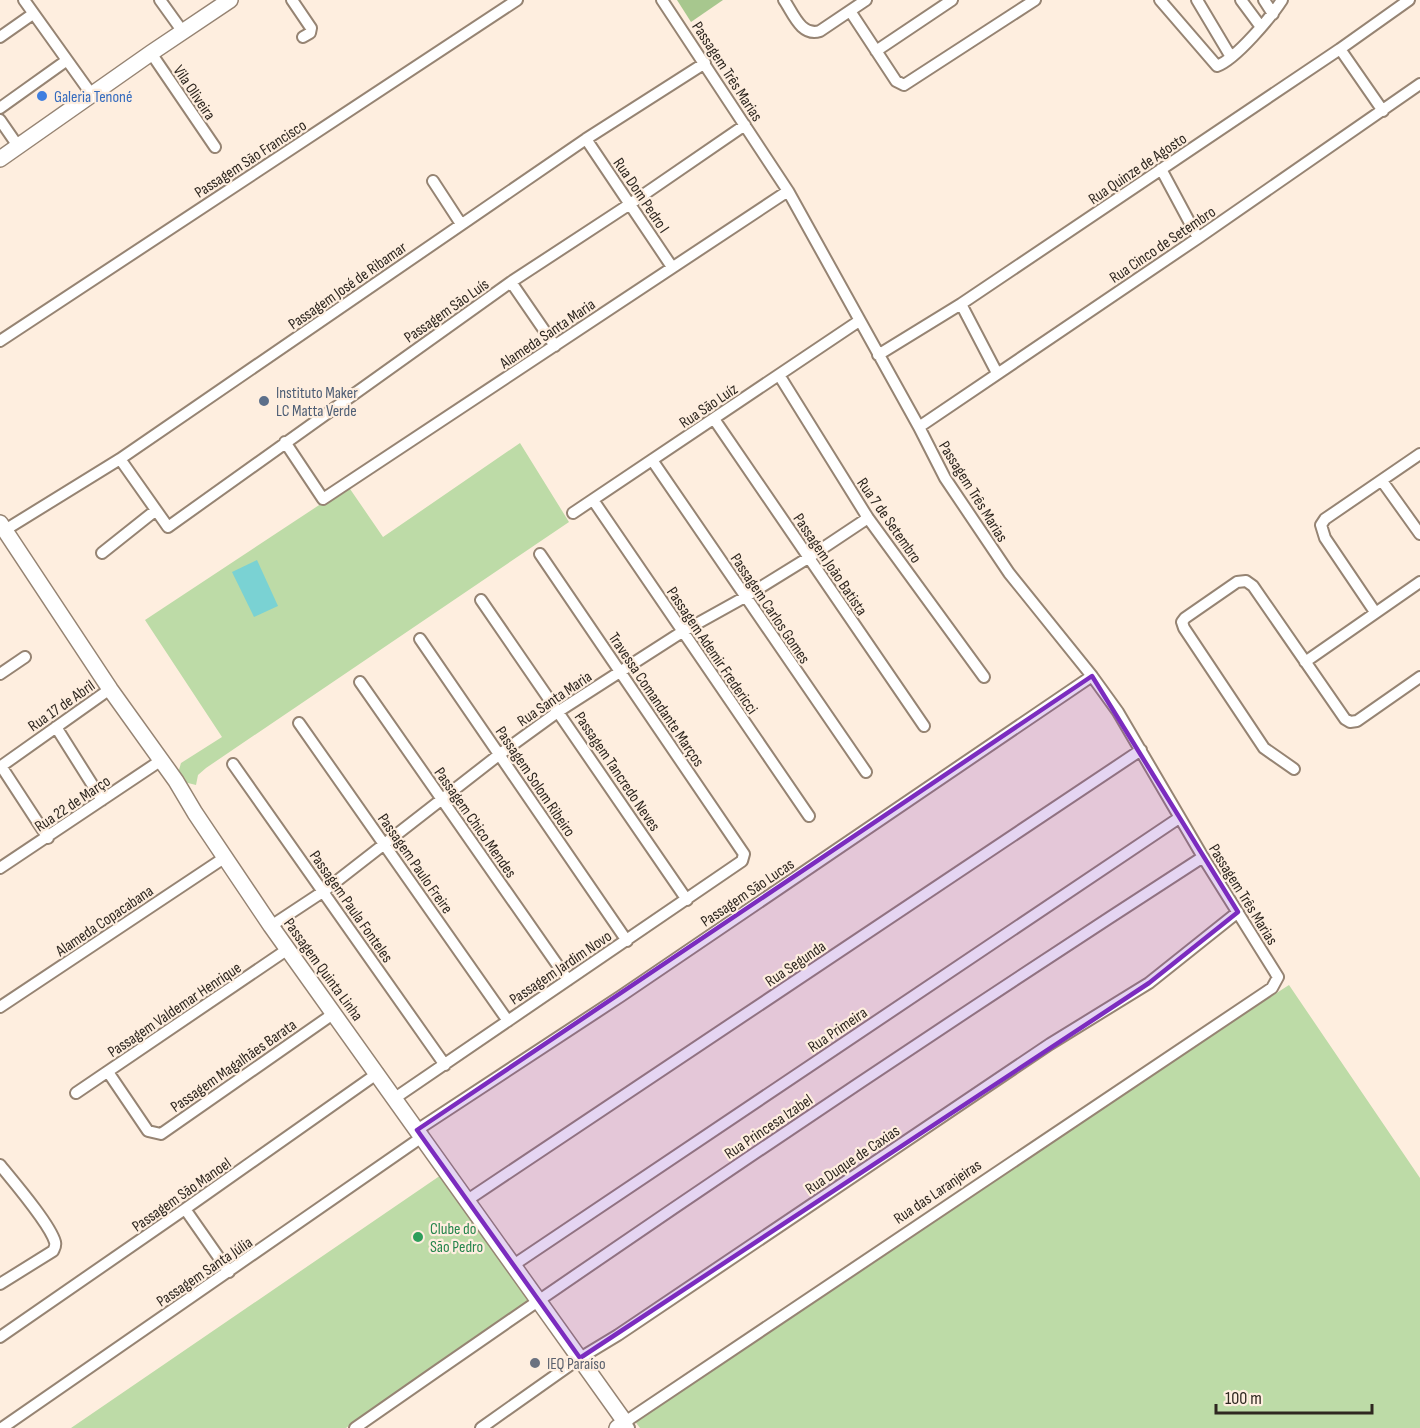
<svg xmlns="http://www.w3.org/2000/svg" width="1420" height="1428" font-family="'Sofia Sans Condensed',sans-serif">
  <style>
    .green { fill: #bddba7 }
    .forest { fill: #a7c78e }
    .water { fill: #7ad2d3 }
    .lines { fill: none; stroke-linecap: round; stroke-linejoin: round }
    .street-casing { stroke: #968473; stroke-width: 14 }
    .secondary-casing { stroke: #968473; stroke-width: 18 }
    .street { stroke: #fff; stroke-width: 10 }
    .secondary { stroke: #fff; stroke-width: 15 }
    .marked { fill: #7b2cbf; fill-opacity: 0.2; stroke: #7b2cbf; stroke-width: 4.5; stroke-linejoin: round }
    .shop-dot { fill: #3f7fe0; stroke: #feeedf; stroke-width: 2 }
    .service-dot { fill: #5c6f8a; stroke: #feeedf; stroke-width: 2 }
    .leisure-dot { fill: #2e9e5b; stroke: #feeedf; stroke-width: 2 }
    .worship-dot { fill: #6b7280; stroke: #feeedf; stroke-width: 2 }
    .labels { text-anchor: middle; stroke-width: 4.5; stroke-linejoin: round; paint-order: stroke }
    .street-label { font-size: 16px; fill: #2e2720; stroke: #feeedf }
    .shop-label { font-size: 16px; fill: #366cbe; stroke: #feeedf; text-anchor: start }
    .service-label { font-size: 16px; fill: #4e5e75; stroke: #feeedf; text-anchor: start }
    .leisure-label { font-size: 16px; fill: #27864d; stroke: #feeedf; text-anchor: start }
    .worship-label { font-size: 16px; fill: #5b616d; stroke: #feeedf; text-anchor: start }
  </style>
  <rect width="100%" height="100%" fill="#feeedf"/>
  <path class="green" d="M520,443L569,522L206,768L198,775L196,785L176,780L181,763L222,737L145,620L348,486L383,537Z
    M1289,985L1420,1178V1428H640L631,1416L1085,1117Z
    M444,1173L528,1301L346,1428H71Z"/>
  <path class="forest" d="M677,0H723L691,22Z"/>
  <path class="water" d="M257,560L278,606L254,617L232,572Z"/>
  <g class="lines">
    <g class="street-casing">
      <path id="street" d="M24,0L92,95
        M160,0L183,32
        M292,0L311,28L310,33L303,37
        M784,0C793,13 801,37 820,31L866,0
        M1160,0L1217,66C1236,59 1271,17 1282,0
        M1197,0L1231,57
        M1241,0L1261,27
        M1264,0L1273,14
        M850,11L896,81L904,85L1035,0
        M0,37L30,16
        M1340,49L1383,111
        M876,51L952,0
        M151,53L215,147
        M0,108L63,63
        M0,120L18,146
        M586,139L672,267
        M1161,169L1198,238
        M433,181L461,224
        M511,282L555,346
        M961,304L997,373
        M0,341L517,0
        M878,355L961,304L1340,49L1409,0
        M779,375L868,518L984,677
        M714,419L924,726
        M919,427L1198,238L1420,84
        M285,442L323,499L788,191
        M120,459L168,527L511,282L630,204L745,125
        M652,460L866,772
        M1382,481L1420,534
        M593,500L809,816
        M573,513L859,321
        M5,530L120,459L586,139L705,63
        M102,553L156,510
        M481,600L687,900
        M1375,612L1325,538L1321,525L1325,519L1420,454
        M420,639L627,941
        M1305,662L1420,582
        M0,674L25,657
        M360,682L568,980
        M299,723L508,1021
        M56,727L102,800
        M233,764L445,1065
        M1,766L48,838
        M0,767L110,689
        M1294,769L1264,748L1184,628L1182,622L1185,618L1237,582L1246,581L1253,586L1345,719L1350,722L1357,721L1420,677
        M0,868L160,761
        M271,926L324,891L500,754L559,711L682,632L745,597L808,558L868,518
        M0,1007L224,858
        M108,1072L148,1131L161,1134L333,1014
        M76,1093L288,949
        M395,1098L742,861L744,854L540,554
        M417,1130L621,996L1092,676
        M0,1165C13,1181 50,1224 55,1242C56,1246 55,1247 53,1251L0,1284
        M466,1201L1141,750
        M185,1209L229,1272
        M512,1266L1179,818
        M0,1337L185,1209L378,1073
        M2,1428L422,1137
        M355,1428C634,1233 917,1042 1203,857
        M481,1428L580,1358L618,1335L1050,1044L1149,983L1238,912
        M629,1428L625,1422L1272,988L1278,977L1203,857L1118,712L1092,676L1009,573L945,478L919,427L788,191L662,0"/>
    </g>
    <g class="secondary-casing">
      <path id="secondary" d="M0,159L151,53L230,0
        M0,523L110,689L176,781L195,813L271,926L625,1422L617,1428"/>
    </g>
    <use href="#street" class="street"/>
    <use href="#secondary" class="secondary"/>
  </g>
  <path class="marked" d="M1092,676L1238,912L1149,983L580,1358L417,1130Z"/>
  <circle class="shop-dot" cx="42" cy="96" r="6"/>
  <circle class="service-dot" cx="264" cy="401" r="6"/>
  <circle class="leisure-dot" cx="418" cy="1237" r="6"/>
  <circle class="worship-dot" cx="535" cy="1363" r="6"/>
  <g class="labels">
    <g class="street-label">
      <text transform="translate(728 71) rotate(57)" y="6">Passagem Três Marias</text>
      <text transform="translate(195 92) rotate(56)" y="6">Vila Oliveira</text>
      <text transform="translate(250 158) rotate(-33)" y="6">Passagem São Francisco</text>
      <text transform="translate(1137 168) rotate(-34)" y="6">Rua Quinze de Agosto</text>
      <text transform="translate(642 195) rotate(56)" y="6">Rua Dom Pedro I</text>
      <text transform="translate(1162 244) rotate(-34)" y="6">Rua Cinco de Setembro</text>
      <text transform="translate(347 285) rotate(-35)" y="6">Passagem José de Ribamar</text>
      <text transform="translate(446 310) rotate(-35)" y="6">Passagem São Luís</text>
      <text transform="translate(547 333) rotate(-34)" y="6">Alameda Santa Maria</text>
      <text transform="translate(708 405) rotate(-34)" y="6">Rua São Luíz</text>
      <text transform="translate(974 491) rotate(58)" y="6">Passagem Três Marias</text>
      <text transform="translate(890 520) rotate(55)" y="6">Rua 7 de Setembro</text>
      <text transform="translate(831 564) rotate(56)" y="6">Passagem João Batista</text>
      <text transform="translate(771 608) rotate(56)" y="6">Passagem Carlos Gomes</text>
      <text transform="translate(713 650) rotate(56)" y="6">Passagem Ademir Fredericci</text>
      <text transform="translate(554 698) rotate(-34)" y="6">Rua Santa Maria</text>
      <text transform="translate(657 699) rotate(56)" y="6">Travessa Comandante Marços</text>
      <text transform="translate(61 705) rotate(-35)" y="6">Rua 17 de Abril</text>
      <text transform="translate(618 771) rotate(56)" y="6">Passagem Tancredo Neves</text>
      <text transform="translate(536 781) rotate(56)" y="6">Passagem Solom Ribeiro</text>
      <text transform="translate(72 803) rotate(-34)" y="6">Rua 22 de Março</text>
      <text transform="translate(476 822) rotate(55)" y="6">Passagem Chico Mendes</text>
      <text transform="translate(416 863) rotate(55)" y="6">Passagem Paulo Freire</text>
      <text transform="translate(747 892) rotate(-34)" y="6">Passagem São Lucas</text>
      <text transform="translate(1244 894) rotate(58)" y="6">Passagem Três Marias</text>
      <text transform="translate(352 906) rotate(55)" y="6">Passagem Paula Fonteles</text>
      <text transform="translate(104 920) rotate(-34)" y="6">Alameda Copacabana</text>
      <text transform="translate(795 963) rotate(-34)" y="6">Rua Segunda</text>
      <text transform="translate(560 967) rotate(-34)" y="6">Passagem Jardim Novo</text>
      <text transform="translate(324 969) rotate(54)" y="6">Passagem Quinta Linha</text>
      <text transform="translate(174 1009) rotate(-34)" y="6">Passagem Valdemar Henrique</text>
      <text transform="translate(837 1029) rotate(-34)" y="6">Rua Primeira</text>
      <text transform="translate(233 1065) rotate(-35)" y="6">Passagem Magalhães Barata</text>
      <text transform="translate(768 1126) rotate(-34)" y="6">Rua Princesa Izabel</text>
      <text transform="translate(852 1159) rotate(-34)" y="6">Rua Duque de Caxias</text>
      <text transform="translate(937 1191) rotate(-34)" y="6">Rua das Laranjeiras</text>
      <text transform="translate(181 1194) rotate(-35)" y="6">Passagem São Manoel</text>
      <text transform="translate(204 1271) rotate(-34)" y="6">Passagem Santa Júlia</text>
    </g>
    <g class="shop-label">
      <text x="54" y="102">Galeria Tenoné</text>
    </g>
    <g class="service-label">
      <text x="276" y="398">Instituto Maker<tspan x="276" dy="18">LC Matta Verde</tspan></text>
    </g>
    <g class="leisure-label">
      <text x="430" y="1234">Clube do<tspan x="430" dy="18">São Pedro</tspan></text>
    </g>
    <g class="worship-label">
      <text x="547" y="1369">IEQ Paraíso</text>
    </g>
  </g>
  <path d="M1216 1404v9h156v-9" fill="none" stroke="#2e2720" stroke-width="3"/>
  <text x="1225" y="1404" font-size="18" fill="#2e2720" stroke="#feeedf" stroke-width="4.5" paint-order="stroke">100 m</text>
</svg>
